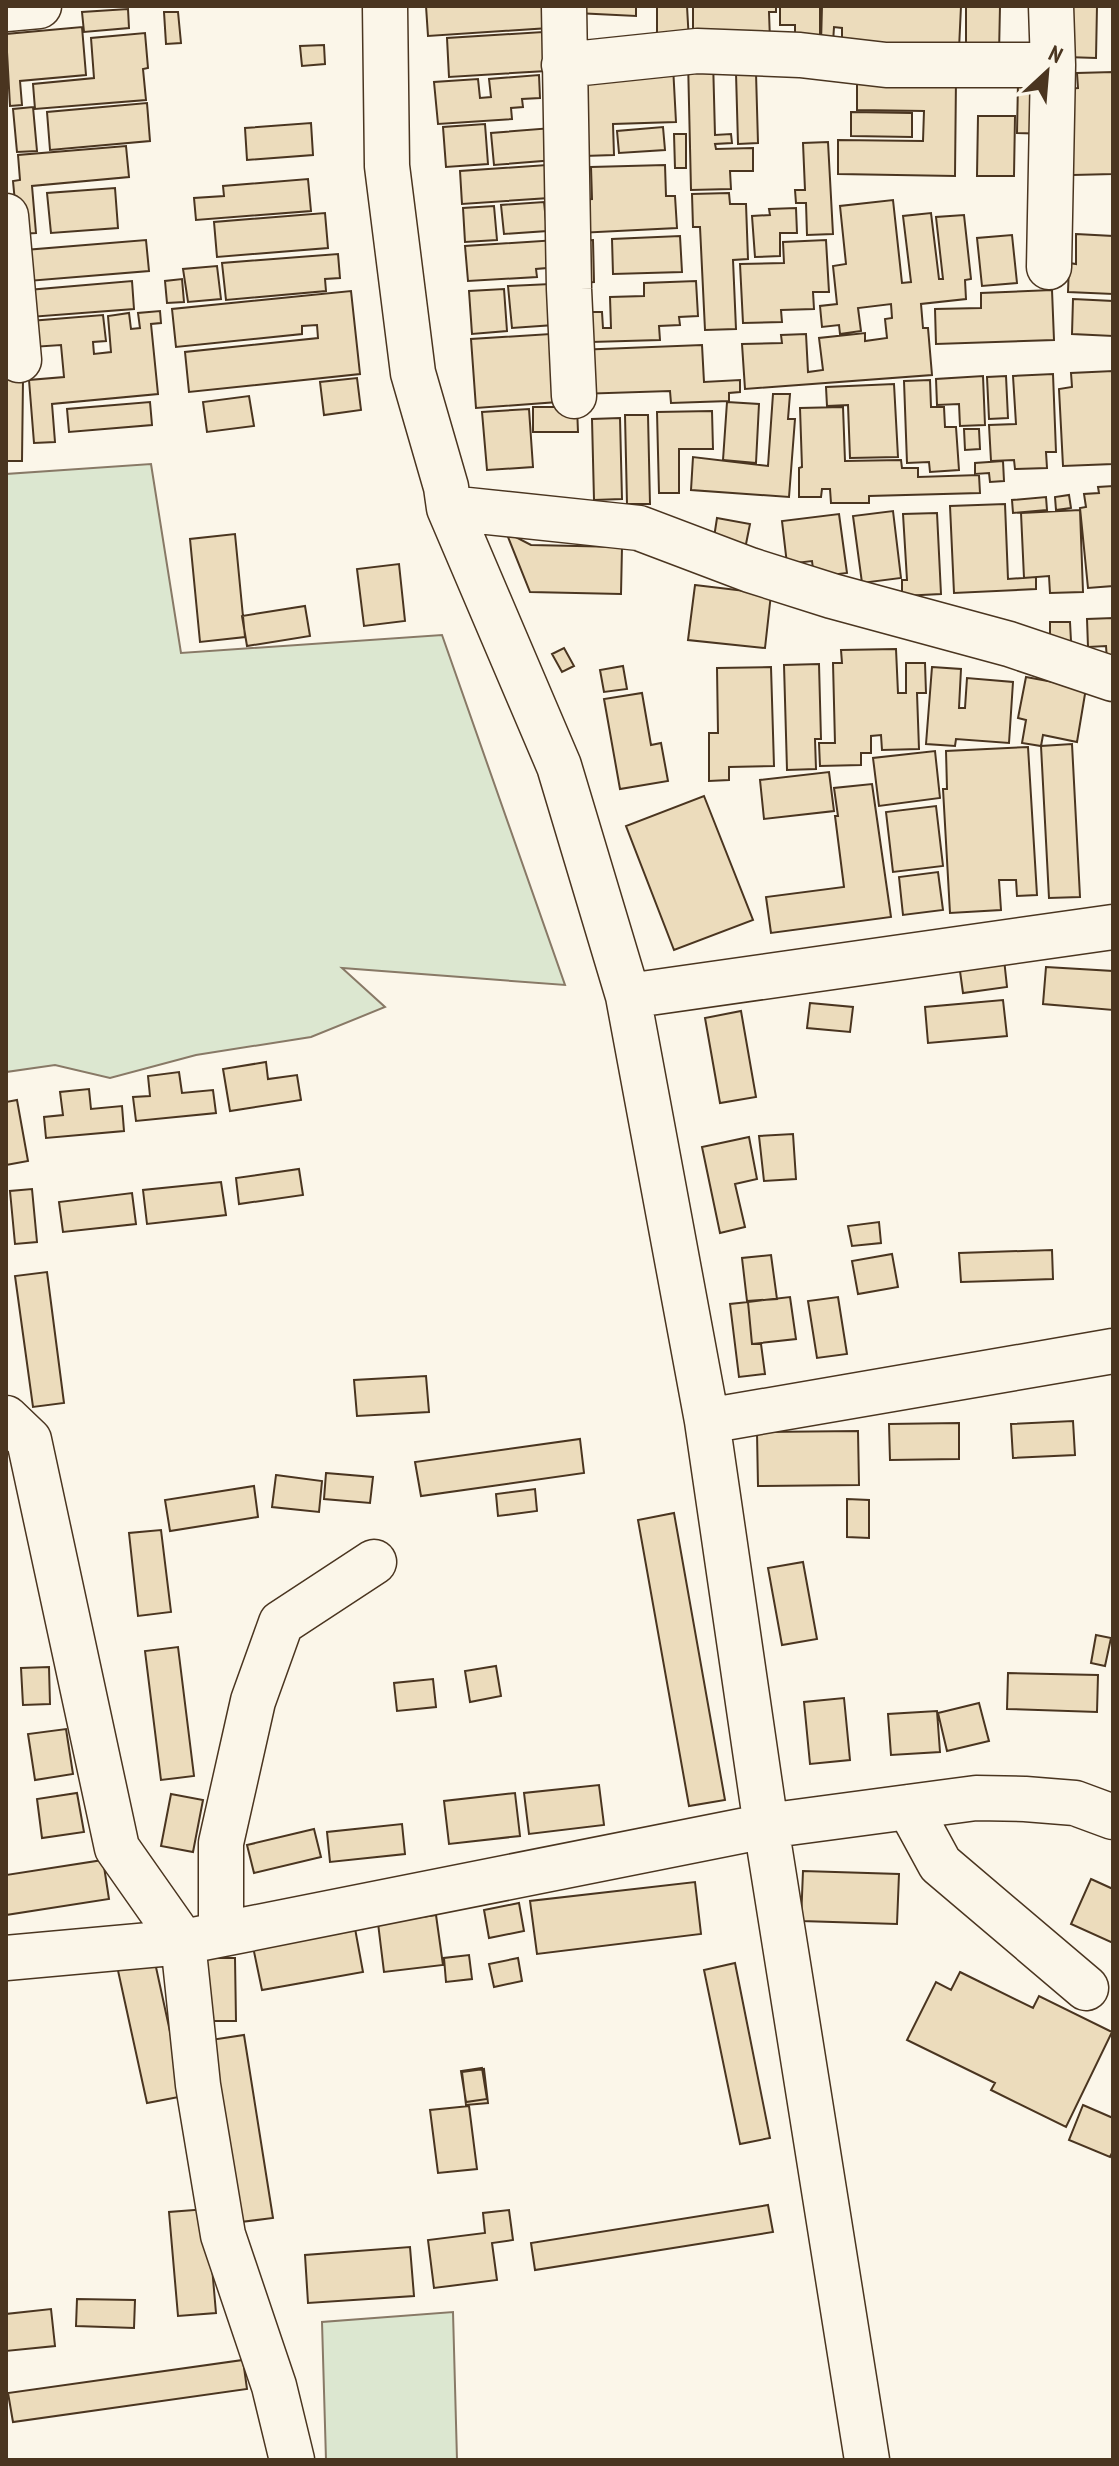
<svg xmlns="http://www.w3.org/2000/svg" width="1119" height="2466" font-family="'PT Sans Narrow',sans-serif">
  <style>
    .green { fill: #dce7d0; stroke: #887966; stroke-width: 2 }
    .building { fill: #ecdcbc; stroke: #4a3520; stroke-width: 2 }
    .lines { fill: none; stroke-linecap: round; stroke-linejoin: round }
    .minor-casing { stroke: #4a3520; stroke-width: 47 }
    .minor { stroke: #fbf6e9; stroke-width: 44 }
  </style>
  <rect width="100%" height="100%" fill="#fbf6e9"/>
  <path class="green" d="M151,464L181,653L442,635L565,985L342,968L385,1007L311,1037L196,1055L110,1078L55,1065L6,1072V474Z
    M453,2312L457,2460H326L322,2322Z"/>
  <path class="building" d="M426,6L545,7L549,28L428,36Z
    M576,6H636V16L576,13Z
    M657,6H687L689,42H657Z
    M693,6H776V12H769L770,40L693,39Z
    M780,6H820V41H795V25H780Z
    M822,6H961L959,49L842,52V28L834,27L833,43H821Z
    M966,6H1000L999,54H966Z
    M1056,6H1097L1096,58L1066,57Z
    M128,9L129,28L84,32L82,12Z
    M164,12H178L181,43L166,44Z
    M82,27L86,75L20,81L22,105L10,106L6,34Z
    M543,32L546,71L449,77L447,38Z
    M145,33L148,68L143,69L146,100L35,109L33,84L94,78L91,38Z
    M324,45L325,64L302,66L300,46Z
    M713,59L715,135L731,134L732,143L715,144L716,149L753,148V171H730L731,189L691,190L688,60Z
    M673,66L676,122L613,124L614,155L584,156L580,71Z
    M1113,72V174L1073,175L1071,113L1063,89L1078,88L1077,73Z
    M736,73H756L758,143L738,144Z
    M539,75L540,98L522,99L523,107L511,108L512,119L438,124L434,82L478,79L480,98L491,97L489,79Z
    M857,76L956,78L955,176L838,174V140L923,141L924,111L857,110Z
    M1018,82L1051,83L1050,134L1017,133Z
    M147,103L150,141L50,150L47,112Z
    M33,107L37,151L17,152L13,109Z
    M851,112L912,113V137L851,136Z
    M978,116H1015L1014,176H977Z
    M311,123L313,155L247,160L245,128Z
    M485,124L488,164L446,167L443,127Z
    M663,127L665,150L619,153L617,131Z
    M552,128L555,160L494,165L491,133Z
    M674,134H686V168H675Z
    M828,142L833,234L807,235L806,203H796L795,190H805L803,143Z
    M126,146L129,177L32,186L36,233L18,234L13,181L20,180L18,155Z
    M547,165L549,198L462,204L460,171Z
    M665,165L666,196H675L677,228L578,233L576,200L592,199L591,167Z
    M308,179L311,211L196,220L194,198L224,196L223,186Z
    M115,188L118,228L51,233L47,193Z
    M729,193L730,204H746L748,259L733,260L736,329L705,330L700,227H693L692,194Z
    M893,200L902,283L911,282L903,216L931,213L939,279H943L936,217L964,215L971,279L965,280L966,299L921,304L923,328H928L932,375L745,389L742,344L782,343L781,335L806,334L808,372L823,370L819,338L865,333V341L887,338L885,319L892,318L891,304L858,308L861,331L840,334L839,325L822,327L820,306L837,304L833,266L846,264L840,206Z
    M544,202L547,231L504,234L501,205Z
    M494,206L497,240L465,242L463,208Z
    M796,208L797,233H780V256L755,257L752,216L770,215L769,209Z
    M325,213L328,248L217,257L214,222Z
    M1076,234L1113,236V294L1068,292L1069,263L1076,264Z
    M1012,235L1017,283L982,286L977,238Z
    M680,236L682,272L613,274L612,239Z
    M146,240L149,271L28,281L25,250Z
    M557,240L559,267L536,269L537,277L468,281L465,246Z
    M593,240L594,282L579,283L577,241Z
    M826,240L829,292H813L814,309L781,310L782,322L743,323L740,264L784,263L783,242Z
    M338,254L340,278L325,279L326,291L226,300L222,263Z
    M217,266L221,299L188,302L183,269Z
    M182,279L184,302L167,303L165,281Z
    M132,281L134,309L30,317L28,290Z
    M696,281L698,316L679,317L680,325L659,326L660,340L591,342L590,312H602L603,328H611L610,297L644,296V283Z
    M551,284L554,325L512,328L508,286Z
    M504,289L507,331L472,334L469,291Z
    M1052,290L1054,340L936,344L935,309L981,308V293Z
    M351,291L360,374L189,392L185,352L318,338L317,325L302,326V334L176,347L172,309Z
    M1073,299L1113,301V336L1072,334Z
    M160,311L161,323L151,324L158,394L52,404L55,442L34,443L29,380L64,377L61,345L32,347L30,321L103,315L106,341L93,342L94,354L111,352L108,316L129,313L131,329L140,328L138,313Z
    M566,333L571,401L476,408L471,339Z
    M702,345L704,382L740,380V392L729,393V401L671,403L670,391L578,394L576,350Z
    M1113,371V464L1063,466L1059,389L1072,387L1071,373Z
    M1053,374L1056,452H1046L1047,468L1015,469L1014,460L991,461L989,425L1016,424L1013,376Z
    M983,376L985,425L960,426L959,404L937,405L936,379Z
    M1006,376L1008,418L989,419L987,377Z
    M357,378L361,410L324,415L320,382Z
    M6,379H23L22,461H6Z
    M930,380L931,407H944L945,427H956L959,470L930,472L929,462L907,463L904,381Z
    M894,384L898,457L850,458L848,405L827,406L826,387Z
    M773,394H790L788,419H795L789,497L691,490L693,457L768,466Z
    M249,396L254,426L207,432L203,402Z
    M150,402L152,425L69,432L67,409Z
    M727,402L759,404L756,463L723,460Z
    M533,407H577L578,432H533Z
    M843,407L845,461L901,460L902,468H918V477L979,475L980,493L869,496V503H831L830,489H822L821,497H799V468L802,467L800,408Z
    M529,409L533,467L487,470L482,412Z
    M712,411L713,449H679V493H659L657,412Z
    M625,415H648L650,504H627Z
    M620,418L622,499L594,500L592,419Z
    M964,429H979L980,449L965,450Z
    M1003,461L1004,481L990,482L989,473L975,474V463Z
    M1113,486V586L1088,588L1080,508L1086,507L1084,494L1099,493L1098,487Z
    M1069,495L1071,508L1056,510L1055,497Z
    M1046,497L1047,510L1013,513L1012,500Z
    M1005,504L1008,579L1036,577V589L954,593L950,506Z
    M1080,510L1083,592L1050,593L1049,576L1024,578L1021,513Z
    M893,511L901,578L862,583L853,516Z
    M937,513L941,594L902,596V580H907L903,514Z
    M839,514L847,573L814,577L812,561L787,564L782,521Z
    M717,518L750,524L745,549L713,544Z
    M506,532L531,545L622,547L621,594L530,592Z
    M235,534L245,637L200,642L190,539Z
    M399,564L405,621L364,626L357,569Z
    M695,585L771,594L765,648L688,640Z
    M305,606L310,636L247,646L242,616Z
    M1113,618V675H1108L1106,646L1088,647L1087,619Z
    M1050,622H1070L1071,641L1050,642Z
    M564,648L574,666L562,672L552,654Z
    M896,649L898,693H906V663H925L926,693H917L919,749L882,750L881,735L871,736V753H861V765L820,766L819,743H835L833,663H842L841,650Z
    M819,664L821,739H815L816,769L787,770L784,665Z
    M623,666L627,689L604,692L600,670Z
    M771,667L774,766L729,767V780L709,781V733H718L717,668Z
    M932,667L961,669L959,708H965L967,678L1013,682L1009,743L956,739L955,746L926,744Z
    M1026,677L1086,688L1077,742L1043,735L1041,746L1022,743L1026,720L1018,718Z
    M642,693L651,745L661,743L668,781L620,789L604,699Z
    M1072,744L1080,897L1049,898L1041,746Z
    M1028,747L1037,895L1017,896L1016,880H999L1001,910L950,913L943,789H947L946,751Z
    M935,751L940,798L879,806L873,758Z
    M829,772L834,811L764,819L760,780Z
    M872,784L891,917L771,933L766,897L844,887L835,816H838L834,788Z
    M704,796L753,920L674,950L626,826Z
    M936,806L943,866L893,872L886,812Z
    M938,872L943,910L903,915L899,877Z
    M1004,959L1007,987L963,993L959,964Z
    M1046,967L1113,971V1010L1043,1004Z
    M1003,1000L1007,1036L928,1043L925,1007Z
    M810,1003L853,1007L850,1032L807,1028Z
    M741,1011L756,1097L720,1103L705,1018Z
    M266,1062L268,1079L297,1075L301,1100L230,1111L223,1069Z
    M179,1072L182,1093L213,1090L216,1113L136,1121L133,1097L150,1096L148,1076Z
    M89,1089L91,1109L122,1106L124,1131L46,1138L44,1117L63,1115L60,1092Z
    M17,1100L28,1161L6,1165V1102Z
    M793,1134L796,1179L764,1181L759,1136Z
    M749,1137L757,1179L735,1184L745,1227L720,1233L702,1147Z
    M299,1169L303,1195L239,1204L236,1178Z
    M221,1182L226,1215L147,1224L143,1190Z
    M32,1189L37,1242L15,1244L10,1191Z
    M132,1193L136,1224L63,1232L59,1202Z
    M879,1222L881,1243L852,1246L848,1226Z
    M1052,1250L1053,1279L961,1282L959,1253Z
    M892,1254L898,1287L858,1294L852,1261Z
    M771,1255L777,1299L747,1301L742,1258Z
    M47,1272L64,1403L33,1407L15,1276Z
    M790,1297L796,1339L752,1344L748,1302Z
    M838,1297L847,1354L817,1358L808,1301Z
    M748,1302L752,1344H761L765,1374L739,1377L730,1304Z
    M426,1376L429,1412L357,1416L354,1380Z
    M1073,1421L1075,1455L1013,1458L1011,1424Z
    M959,1423V1459L890,1460L889,1424Z
    M858,1431L859,1485L758,1486L757,1432Z
    M580,1439L584,1473L421,1496L415,1462Z
    M326,1473L373,1477L370,1503L324,1499Z
    M276,1475L322,1481L319,1512L272,1507Z
    M254,1486L258,1517L170,1531L165,1500Z
    M535,1489L537,1511L498,1516L496,1494Z
    M847,1499L869,1500V1538L847,1537Z
    M674,1513L725,1800L689,1806L638,1520Z
    M161,1530L171,1612L138,1616L129,1533Z
    M803,1562L817,1639L782,1645L768,1568Z
    M1096,1635L1111,1638L1105,1666L1091,1663Z
    M178,1647L194,1776L161,1780L145,1651Z
    M496,1666L501,1696L470,1702L465,1671Z
    M49,1667L50,1704L23,1705L21,1668Z
    M1008,1673L1098,1675L1097,1712L1007,1709Z
    M433,1679L436,1707L397,1711L394,1683Z
    M844,1698L850,1760L810,1764L804,1702Z
    M979,1703L989,1741L947,1751L938,1713Z
    M937,1711L940,1752L891,1755L888,1714Z
    M66,1729L73,1774L35,1780L28,1734Z
    M599,1785L604,1825L529,1834L524,1793Z
    M77,1793L84,1832L42,1838L37,1799Z
    M515,1793L520,1836L449,1844L444,1801Z
    M171,1794L203,1800L193,1852L161,1846Z
    M402,1824L405,1854L330,1862L327,1832Z
    M314,1829L321,1857L254,1873L247,1845Z
    M103,1860L109,1899L6,1915V1875Z
    M803,1871L899,1874L897,1924L801,1921Z
    M1091,1879L1113,1889V1943L1071,1924Z
    M695,1882L701,1934L537,1954L530,1901Z
    M519,1903L524,1931L489,1938L484,1910Z
    M436,1915L443,1965L384,1972L378,1923Z
    M354,1923L363,1972L262,1990L252,1942Z
    M469,1955L472,1979L446,1982L444,1958Z
    M154,1958L184,2096L147,2103L117,1966Z
    M200,1958H235L236,2021H201Z
    M518,1958L522,1981L494,1987L489,1964Z
    M735,1963L770,2138L740,2144L704,1970Z
    M960,1972L1033,2008L1039,1996L1112,2032L1066,2127L991,2090L995,2083L907,2040L936,1982L951,1990Z
    M244,2035L273,2218L233,2223L204,2041Z
    M482,2068L487,2099L466,2102L461,2071Z
    M484,2069L488,2103L466,2105L462,2072Z
    M1083,2105L1113,2118V2151L1110,2157L1069,2140Z
    M469,2106L477,2169L438,2173L430,2110Z
    M768,2205L773,2232L535,2270L531,2243Z
    M207,2209L216,2313L178,2316L169,2212Z
    M509,2210L513,2240L492,2243L497,2280L434,2288L428,2240L485,2233L483,2213Z
    M410,2247L414,2296L308,2303L305,2255Z
    M77,2299L135,2300L134,2328L76,2326Z
    M51,2309L55,2346L6,2351V2314Z
    M243,2360L247,2389L13,2422L8,2393Z"/>
  <g class="lines">
    <g class="minor-casing">
      <path id="minor" d="M385,6L387,166L413,373L446,487L449,508L559,766L628,996L707,1421L766,1826L867,2460
        M564,6L569,289L574,396
        M6,9L39,6
        M564,65L697,51L800,55L886,65H1053
        M6,216L19,360
        M1049,267L1053,65L1051,6
        M449,508L639,528L750,570L832,596L1009,644L1113,679
        M628,996L1113,927
        M6,1418L29,1440L117,1848L183,1942L198,2085L223,2235L274,2386L292,2460
        M707,1421L1113,1351
        M909,1807L940,1864L1086,1988
        M221,1934V1843L253,1701L281,1623L374,1562
        M6,1958L183,1942L766,1826L976,1798L1025,1799L1075,1803L1113,1817"/>
    </g>
    <use href="#minor" class="minor"/>
  </g>
  <rect width="1119" height="2466" fill="none" stroke="#4a3520" stroke-width="16"/>
  <g transform="translate(1047 72) rotate(26)" stroke="#fbf6e9" stroke-width="6" paint-order="stroke">
  <path d="M0-6L14 30L0 20L-14 30Z" fill="#4a3520"/>
  <text y="-12" font-size="22" font-weight="bold" text-anchor="middle" fill="#4a3520">N</text>
  </g>
</svg>
